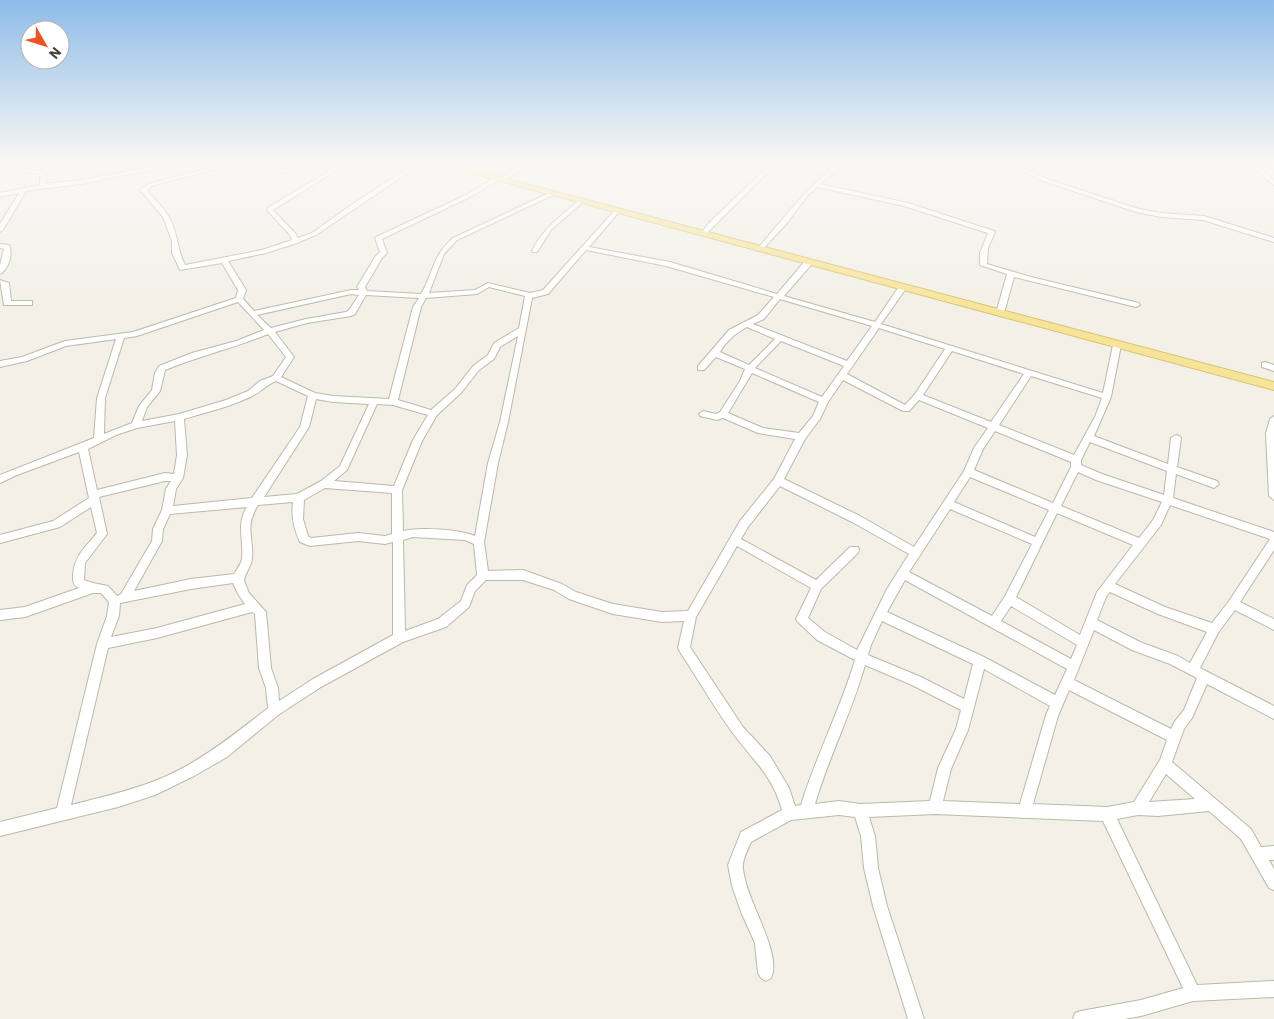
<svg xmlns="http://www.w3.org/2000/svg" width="1274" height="1019" font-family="'IBM Plex Sans',sans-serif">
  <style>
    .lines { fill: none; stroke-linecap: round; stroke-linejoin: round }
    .minor-casing { stroke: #bdb8aa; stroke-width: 2 }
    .major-casing { stroke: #dbc36c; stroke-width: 2 }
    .minor { fill: #fff; fill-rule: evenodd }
    .major { fill: #f7e49b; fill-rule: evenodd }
  </style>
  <rect width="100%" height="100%" fill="#f2f0e7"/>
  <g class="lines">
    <g class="minor-casing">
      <path id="minor" d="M2,164H11L0,169V165Z
        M20,164H26L25,169L45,172L46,184L87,179L167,164H180L87,183L26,191L3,230L0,232V224L19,193L0,197V193L40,185V174L20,171Z
        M224,164H234L152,186L147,190C154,199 164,208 169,217C178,233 177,250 185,265L262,250L292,240L290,235L267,210L269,207L334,168L320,164H347L273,210L295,233L298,238L312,233L354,203L414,164H421L316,235L299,242L298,243L294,244L266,253L228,261L246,290L243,299L254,311L351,290H359L357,287L375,257L380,252L375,238L376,237L466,195L494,178L499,179L523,164H530L503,181L498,180L470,197L382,239L387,253L382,258L365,287L367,291L421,294C434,272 432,256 453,238L551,192L553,193V195L457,240L444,254L429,293L475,290L488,283L530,293L543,290L615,210L617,209L620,211L619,212L589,247L670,262L777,294L805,261H811V265L784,296L875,322L900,285H906L907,287L881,324L1103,393L1113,345L1114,343H1120L1121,345L1111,397L1094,436L1168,464L1171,438L1176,435L1179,436L1181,438L1177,467L1217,481L1219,484L1214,488L1176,474L1173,498L1274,532V550L1240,602L1274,619V630L1235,610L1218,633L1200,668L1274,706V719L1207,684L1192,718L1184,729L1172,762L1251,829L1261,847L1274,846V860H1269L1274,869V890L1269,888L1241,839L1209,811L1158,816L1138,815L1117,819L1197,985L1274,981V997L1193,1001L1141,1016L1124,1019H1073L1075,1013L1081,1011L1141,1000L1183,988L1103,821L935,814L869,817L875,836L878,868L887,906L924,1019H908L873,906L864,868L861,836L855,817L839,815L791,820L751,842C748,849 744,856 743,864C742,868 744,874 745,879C750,906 782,954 771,978L766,981L761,978L758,973L755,943L741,912L732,886L728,865L741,832L782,810C773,777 755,762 735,736C715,709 698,679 680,652L678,648L684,621L662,622L613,614L569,599L554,590L523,580H486L475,591L469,607L446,627L403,642L321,687L278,715L227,757L194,776L155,795L118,807L0,836V822L57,808L97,644L107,616L109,602L101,593H93L25,617L0,620V610L25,607L79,588C73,585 73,582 73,575C75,555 84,549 97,533L91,507L60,527L0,543V535L53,521L89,498L79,452L17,475L0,483V475L94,438L97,398L116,339L66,346L27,361L0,367V361L22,357L65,341L133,332L236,298L238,290L222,263L180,270L172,253V241L163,217L140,190L148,184ZM586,250L666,266L774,297L758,315L729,330L698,366V370H704L716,357L745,369L740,381L720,412L716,414L703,411L699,414L700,416L717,420L723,418L758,433L795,439L774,479L740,521L688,611L662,612L613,604L576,592L562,584L523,570L488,571L484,542L498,463L508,422L532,298L548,294ZM489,287L525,296L519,328L494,343L488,355L473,366L455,389L431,410L398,400L421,307L426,298L477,294ZM351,294L359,295L349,310L346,312L306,319L271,328L257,315ZM366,295L419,298L413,307L389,399L333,396L315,393L281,377L294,357L275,332L307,323L351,316L355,314ZM780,299L872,326L847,361L753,324L764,319ZM238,302L264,330L236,341L192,353L159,366L155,373L152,390L139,406L132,423L104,434L105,398L124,338L137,336ZM747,327L775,339L749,365L720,352C727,340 735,334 747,327ZM879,328L945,349L915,394L905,405L847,374ZM268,334L286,357L273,376L260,381L248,391L226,400L179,414L142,421L147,407L160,391L165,370C199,356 234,348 268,334ZM518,336L500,422L488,463L475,536C460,529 419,527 403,531L402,490L422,441L437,415L461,393L479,370L494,359L500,347ZM781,341L844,366L822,397L755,368ZM952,351L1024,374L991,422L923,395ZM752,373L819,402L813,416L799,433L763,428L728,413ZM1031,376L1102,398L1095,417L1074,455L999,425ZM843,380L903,411H909L919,400L988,428L974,448L964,471L914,547L860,516L784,479L805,439L820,419L828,402ZM276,381L308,396L300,427L252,498L173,506L176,489L183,478L187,455L184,419C206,412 231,407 252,396C261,392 266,385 276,381ZM316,399L333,402L369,404L340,466L321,481L297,494L264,497L309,427ZM377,404L393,405L428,415L413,440L394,486L334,481L347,470ZM175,421L177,455L174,474L165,473L97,490L88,449L116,435L137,428ZM995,431L1071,462V467L1053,503L974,470L983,449ZM1090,442L1167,471L1164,495L1102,474L1081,465V460ZM1078,472L1096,480L1162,502L1153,520L1139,538L1061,506ZM970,477L1049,510L1035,537L954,502ZM165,481H171L166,489L162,510L153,529L152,541L121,594L117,596L108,586L93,583L84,580L85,563L107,534L99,497ZM780,486L852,522L909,554L887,589L857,650L825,632L808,618L821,589L858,553L859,550L858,547H850L816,580L741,539L748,527ZM325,488L392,493V534L385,536L358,533L311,538L308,536L303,519L304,500ZM293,502C291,516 294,529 300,542L310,546L358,541L385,544L393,542V635L313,679L279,701L278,688L271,668L266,612L249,593L244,581C245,573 251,567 252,559C254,536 244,528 258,505ZM1170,505L1270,539L1229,601L1212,623L1165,607L1115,584L1161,525ZM247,507C236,524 244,540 242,559C241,564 237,569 234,574L191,579L134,591L162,541L163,529L170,514ZM950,509L1032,544L1005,596L992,616L909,572ZM1057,513L1133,545L1097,592L1080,635L1016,597ZM413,537L465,540L474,544L477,575L467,585L461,601L438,619L405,631L403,540ZM737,546L811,588L796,619L798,622L817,640L855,660C840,710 816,756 801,805L795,806L789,788L770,756L743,727L690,647L696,617ZM905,580L1067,669L1055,695L984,657L887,612ZM233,583L238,594L245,604L157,628L111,637L119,616L120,603L191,589ZM1110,592L1158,614L1207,632L1190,663L1178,656L1140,642L1097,620L1106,597ZM1011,606L1077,645L1071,659L1001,621ZM252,612L255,614L259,668L266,688L268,708C231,737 195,766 152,782C126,792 98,798 71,805L108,648L157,638ZM882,621L973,664L964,699L921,677L868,655L871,645ZM1094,630L1132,650L1170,664L1197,678L1184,710L1175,721L1171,729L1074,680ZM865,665L912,685L961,710L956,729L938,768L930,801L860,804L839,801L815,804C829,756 852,712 865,665ZM984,669L1050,706L1046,715L1020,804L943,801L951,769L968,730ZM1069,690L1167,740L1160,760L1134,802L1107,807L1033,804L1058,716ZM1166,774L1195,799L1149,802Z
        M298,164H307L285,173L280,172Z
        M770,164H776L705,235H701V233L709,223Z
        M795,164H805L829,170L838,164H845L820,184L908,203L994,231L995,232L988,248L987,264L1031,277L1139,303L1140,305L1136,307L1014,277L1004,313L1003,315H997L996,313L1007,274L980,265V253L988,233L904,206L817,187L808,195L787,223L761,251H757V249C780,223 800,196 826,173Z
        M1008,164H1016L1047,179L1139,209L1161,213L1204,216L1274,238V242L1203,220L1161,217L1136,212L1043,181Z
        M1248,164H1255L1274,180V185Z
        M1267,164H1274V169Z
        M578,201L583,202L551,230L537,252H533L532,251C542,229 560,217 578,201Z
        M0,244L9,245C13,254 9,269 0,274V265L4,249L0,248Z
        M0,280L9,283L11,301H32V305H4Z
        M1265,362L1274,365V371L1262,367V363Z
        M1274,416V500L1269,496L1266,433L1270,419Z"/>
    </g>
    <g class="major-casing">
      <path id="major" d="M437,164H451L1274,382V390Z"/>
    </g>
    <use href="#minor" class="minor"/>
    <use href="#major" class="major"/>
  </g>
  <linearGradient id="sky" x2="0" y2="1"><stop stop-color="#8ebce9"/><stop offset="0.53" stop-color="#f9f8f4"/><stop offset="1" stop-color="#f9f8f4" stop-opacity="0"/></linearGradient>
  <rect width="1274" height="307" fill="url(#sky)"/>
  <g transform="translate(45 45) rotate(129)"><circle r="24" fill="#ffffff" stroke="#b5b3af"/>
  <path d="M0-4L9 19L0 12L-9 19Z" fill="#ea5425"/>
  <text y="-8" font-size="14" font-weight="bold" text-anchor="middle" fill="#454036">N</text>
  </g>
</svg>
